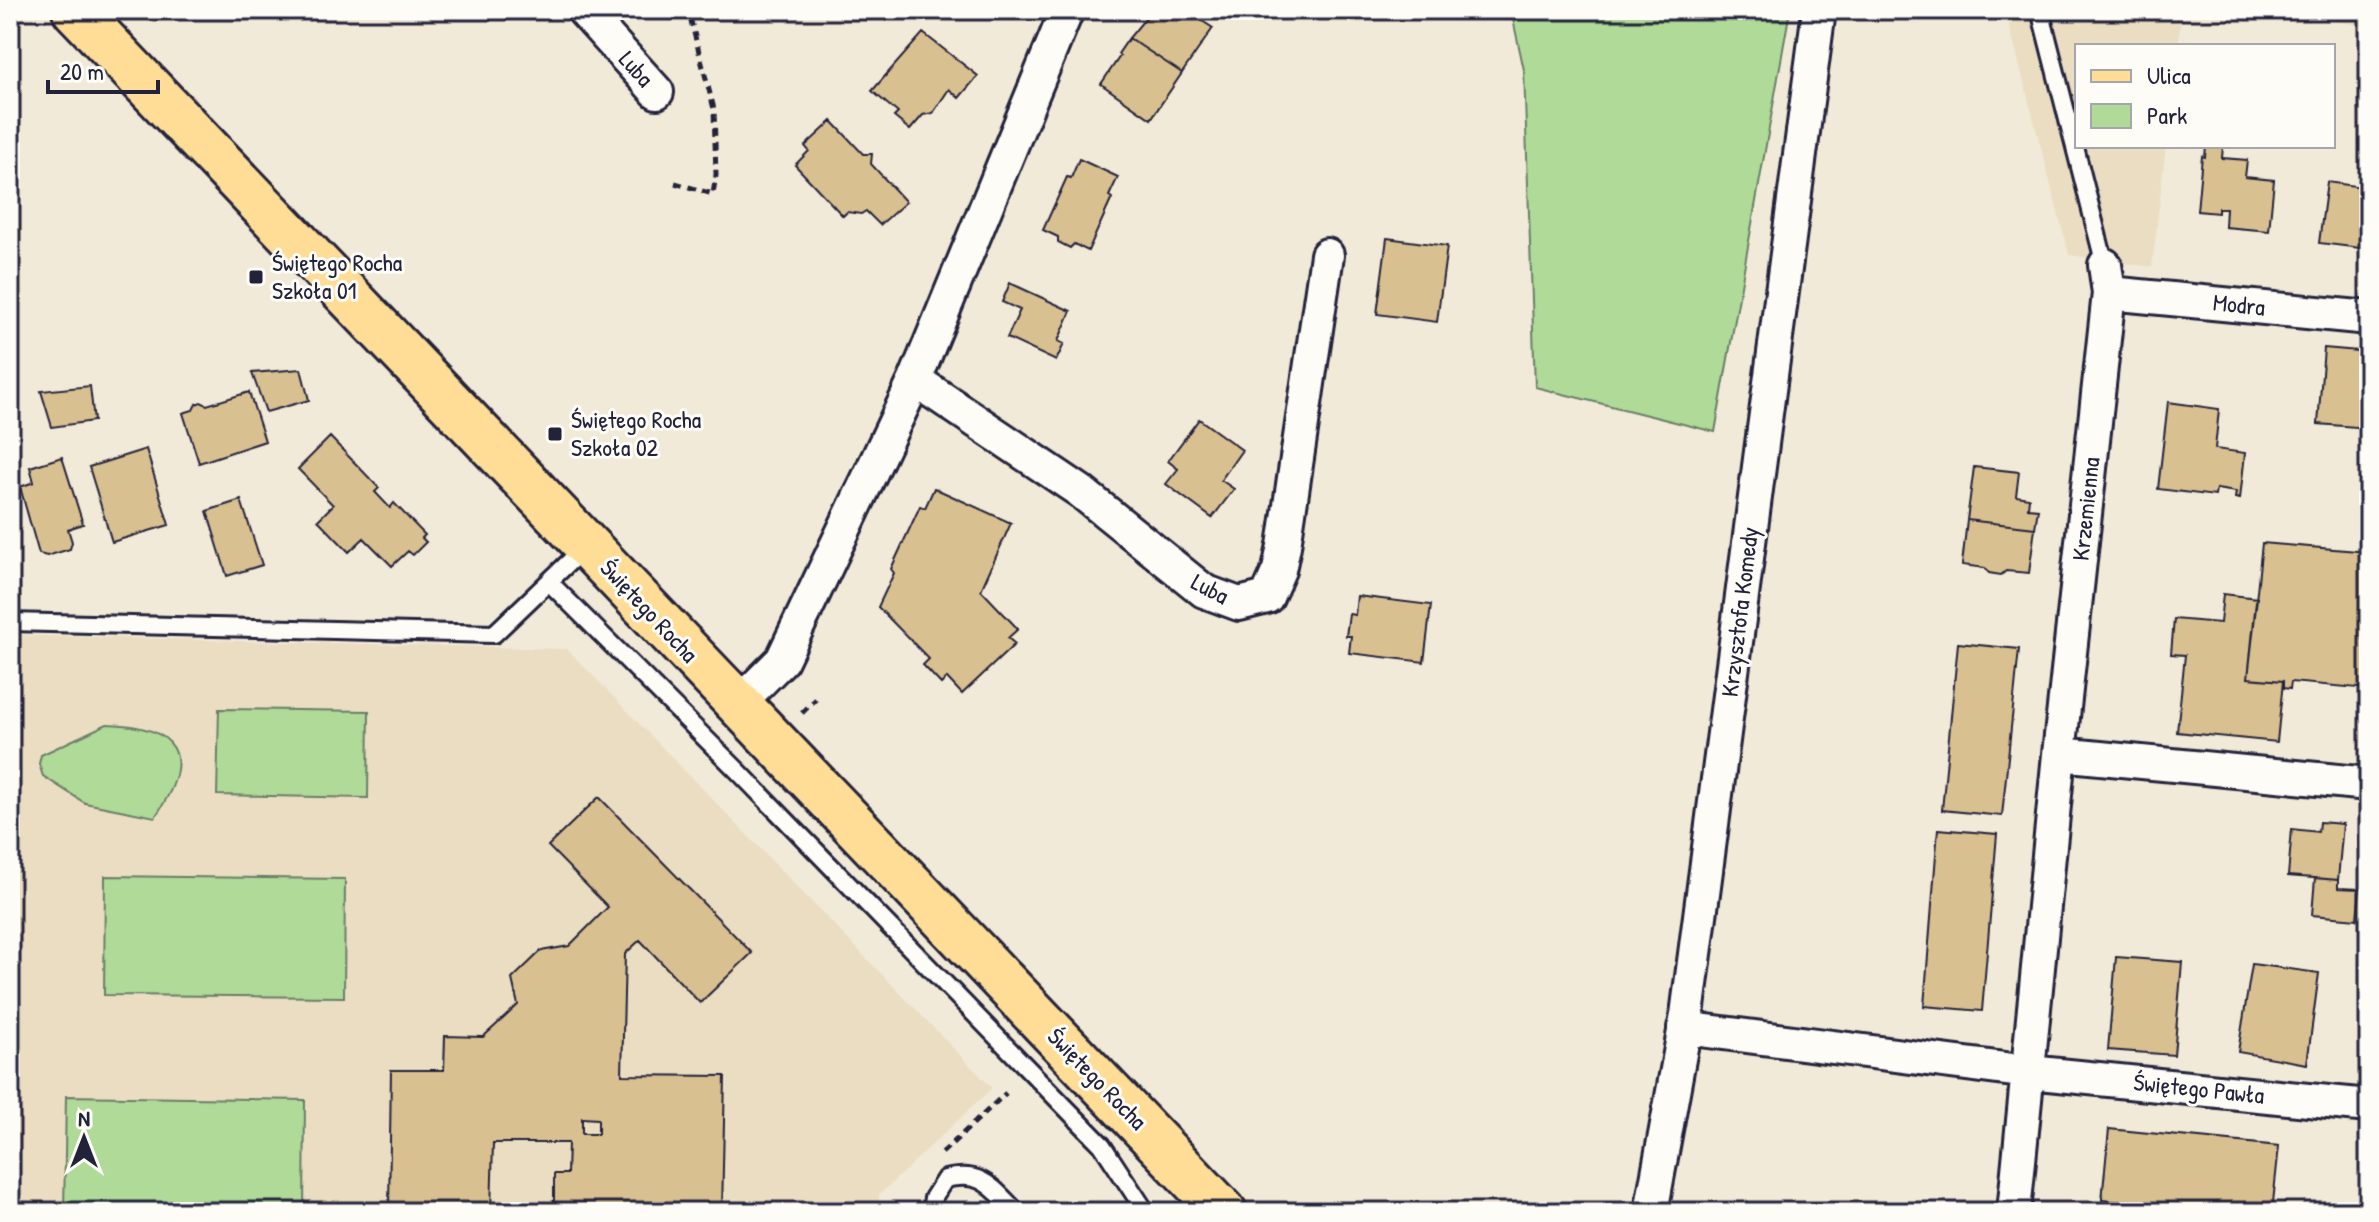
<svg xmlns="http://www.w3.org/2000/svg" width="2379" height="1222" font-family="'Patrick Hand',sans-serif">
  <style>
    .built { fill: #eaddc2 }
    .green { fill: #b0da97; stroke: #697e69; stroke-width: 2 }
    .building { fill: #d9c090; stroke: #22223b; stroke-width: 2; fill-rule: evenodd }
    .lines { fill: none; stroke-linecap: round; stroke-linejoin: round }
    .service-casing { stroke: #22223b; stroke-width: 22 }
    .minor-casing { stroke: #22223b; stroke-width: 38 }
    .primary-casing { stroke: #22223b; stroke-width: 50 }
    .path { stroke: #22223b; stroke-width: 5; stroke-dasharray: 8 6; stroke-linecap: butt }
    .service { stroke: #fdfcf7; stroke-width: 16 }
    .minor { stroke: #fdfcf7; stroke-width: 32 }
    .primary { stroke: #ffdd96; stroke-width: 44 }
    .poi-dot { fill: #22223b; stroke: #fdfcf7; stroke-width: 3 }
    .labels { text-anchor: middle; stroke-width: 6; stroke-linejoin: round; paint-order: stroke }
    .street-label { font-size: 24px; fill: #22223b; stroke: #fdfcf7 }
    .poi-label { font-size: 24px; fill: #22223b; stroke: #fdfcf7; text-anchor: start }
  </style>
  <rect width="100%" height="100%" fill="#f2ead8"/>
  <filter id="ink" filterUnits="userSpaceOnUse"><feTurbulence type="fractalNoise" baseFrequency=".0125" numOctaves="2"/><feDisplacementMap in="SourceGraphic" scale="16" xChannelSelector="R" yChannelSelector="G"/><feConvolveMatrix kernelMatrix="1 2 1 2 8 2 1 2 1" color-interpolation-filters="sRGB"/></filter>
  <g filter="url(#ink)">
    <path class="built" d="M2005,10H2182L2178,46H2077V146H2166L2152,267L2069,255Z
      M2289,10H2369V28Z
      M10,635L567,649L992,1088L879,1195V1212H10Z"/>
    <path class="green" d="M1511,10H1790L1715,432L1535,387L1524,70Z
      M219,709L369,711L368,798L217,795Z
      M107,724C178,726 198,755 155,817L85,803L43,776L39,764L41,755Z
      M105,876L345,879L344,997L104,995Z
      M66,1096L305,1100L304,1212H64Z"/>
    <path class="building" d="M1152,10H1185L1213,28L1182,73L1129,38Z
      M923,33L978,76L959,98L949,89L933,113L923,115L910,130L894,117L898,113L872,91Z
      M1129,38L1182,73L1151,119L1101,84L1120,56L1118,54Z
      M832,121L863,154H872L871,164L906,202L880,225L866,211L861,214L847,212L843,216L795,165L809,151L805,146Z
      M2206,146H2223L2222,158L2247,160L2245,177L2274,180L2269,231L2225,227L2226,208H2218V213L2197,211L2202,156L2205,157Z
      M1079,159L1118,177L1109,196L1112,198L1088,251L1074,244L1070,248L1058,242V237L1043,230L1067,177L1071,178Z
      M2327,182L2369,188V249L2319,243Z
      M1387,238L1447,246L1437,322L1377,314Z
      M1010,283L1071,311L1058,341L1064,344L1056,361L1007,338L1020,310L1002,302Z
      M2324,348L2369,352V428L2318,424Z
      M301,369L309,400L266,412L252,373Z
      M90,386L94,421L52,427L41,391Z
      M249,392L265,441L199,463L183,413L193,410L196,404L201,402L207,405Z
      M2168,402L2219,409L2215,449L2245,453L2240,499L2235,498L2236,492L2216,489L2215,496L2158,489Z
      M1199,419L1242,450L1221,480L1234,489L1212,518L1166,484L1178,469L1168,461Z
      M330,437L379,488L375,492L390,508L394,503L425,535L422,538L426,542L413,555L408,551L392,566L364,538L349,552L318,520L333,505L298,469Z
      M146,449L169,525L112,542L89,467Z
      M62,457L83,524L68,529L72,542L70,549L47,556L39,554L20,487L34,482L30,467Z
      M1974,467L2019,472L2016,496L2029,498L2028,508L2038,509L2035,528L1967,520Z
      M934,488L1011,523L981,590L1018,629L1008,638L1015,644L962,694L947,678L941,684L923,665L929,659L878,607L894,573L891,569L920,506L925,508Z
      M241,500L262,565L227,576L207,511Z
      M1967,520L2035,528L2029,573L2006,571L2001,575L1989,573L1985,568L1962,565Z
      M2262,543L2369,552V689L2291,682L2290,689L2283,688V681L2248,678Z
      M2223,594L2257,598L2248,678L2283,681L2277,742L2177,732L2185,655L2171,654L2174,619L2220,623Z
      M1357,596L1431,605L1424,662L1349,653L1351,636H1346L1349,614L1355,615Z
      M1958,643L2019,649L2002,816L1942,810Z
      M599,797L752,953L700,1003L640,940L625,954L622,1075L725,1076L722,1212H554V1174H567L568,1143H493L491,1212H389L391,1070H444L445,1036L483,1037L518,1005L512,979L541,951L569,946L608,907L548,846ZM582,1118L598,1119V1134H582Z
      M2319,822L2343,824L2338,880L2288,876L2292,829L2318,832Z
      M1938,829L1997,834L1982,1011L1924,1006Z
      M2315,878L2338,880V888L2360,889L2357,919L2312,915Z
      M2116,957L2182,962L2174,1055L2108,1050Z
      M2252,964L2319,973L2307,1064L2238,1052Z
      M2109,1129L2279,1146L2272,1212H2224L2102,1200Z"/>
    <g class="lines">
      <g class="service-casing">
        <path id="service" d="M2040,10L2105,265
          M549,582L739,772L1102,1145L1146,1212
          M10,622L494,634L586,546
          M931,1212L933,1198L945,1179C983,1170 992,1188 1017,1212"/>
      </g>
      <g class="minor-casing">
        <path id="minor" d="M583,10L657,92
          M2109,293L2369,318
          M915,380L1080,491L1204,591L1239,604L1267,597L1279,570L1284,546L1327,255
          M737,705L782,660L915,380L1067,10
          M2059,754L2369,784
          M1684,1028L2029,1072L2369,1106
          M1651,1212L1687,1015L1819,10
          M2014,1212L2059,754L2109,293L2105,265"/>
      </g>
      <g class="primary-casing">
        <path id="primary" d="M75,10L1224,1212"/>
      </g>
      <path class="path" d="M675,183L713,194L716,175L714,109L688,10
        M802,713L816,699
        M942,1153L1006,1093"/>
      <use href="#service" class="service"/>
      <use href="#minor" class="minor"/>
      <use href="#primary" class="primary"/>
    </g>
  </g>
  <g class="poi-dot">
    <rect x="248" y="269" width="16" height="16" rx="4"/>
    <rect x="547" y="426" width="16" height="16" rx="4"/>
  </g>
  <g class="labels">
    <g class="street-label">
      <text transform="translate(636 69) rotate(48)" y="8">Luba</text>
      <text transform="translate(2239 305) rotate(6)" y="8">Modra</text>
      <text transform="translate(2086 509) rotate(-84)" y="8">Krzemienna</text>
      <text transform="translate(1210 589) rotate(28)" y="8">Luba</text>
      <text transform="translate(649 611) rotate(47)" y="8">Świętego Rocha</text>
      <text transform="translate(1740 612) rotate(-83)" y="8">Krzysztofa Komedy</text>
      <text transform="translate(1097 1079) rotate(46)" y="8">Świętego Rocha</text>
      <text transform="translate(2199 1089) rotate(6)" y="8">Świętego Pawła</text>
    </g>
    <g class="poi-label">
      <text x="272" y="271">Świętego Rocha<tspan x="272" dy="28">Szkoła 01</tspan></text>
      <text x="571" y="428">Świętego Rocha<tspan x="571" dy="28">Szkoła 02</tspan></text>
    </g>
  </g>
  <rect width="2379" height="1222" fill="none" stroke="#fdfcf7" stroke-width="40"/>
  <rect x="20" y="20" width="2339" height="1182" fill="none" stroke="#22223b" stroke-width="3" filter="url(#ink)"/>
  <rect x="2075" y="44" width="260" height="104" fill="#fdfcf7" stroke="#a5a5ac" stroke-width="2"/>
  <rect x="2091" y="70" width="40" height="12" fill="#ffdd96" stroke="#a5a5ac" stroke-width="2"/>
  <text x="2147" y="84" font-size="24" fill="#22223b">Ulica</text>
  <rect x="2091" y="104" width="40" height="24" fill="#b0da97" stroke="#a5a5ac" stroke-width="2"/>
  <text x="2147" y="124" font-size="24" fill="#22223b">Park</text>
  <g transform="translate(84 1138)" stroke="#fdfcf7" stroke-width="6" paint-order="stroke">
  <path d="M0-6L14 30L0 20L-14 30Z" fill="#22223b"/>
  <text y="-12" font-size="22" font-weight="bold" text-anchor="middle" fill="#22223b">N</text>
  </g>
  <path d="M48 80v12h110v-12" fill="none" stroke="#22223b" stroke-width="4"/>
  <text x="60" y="80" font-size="24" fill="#22223b" stroke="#fdfcf7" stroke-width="6" paint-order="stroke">20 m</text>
</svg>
